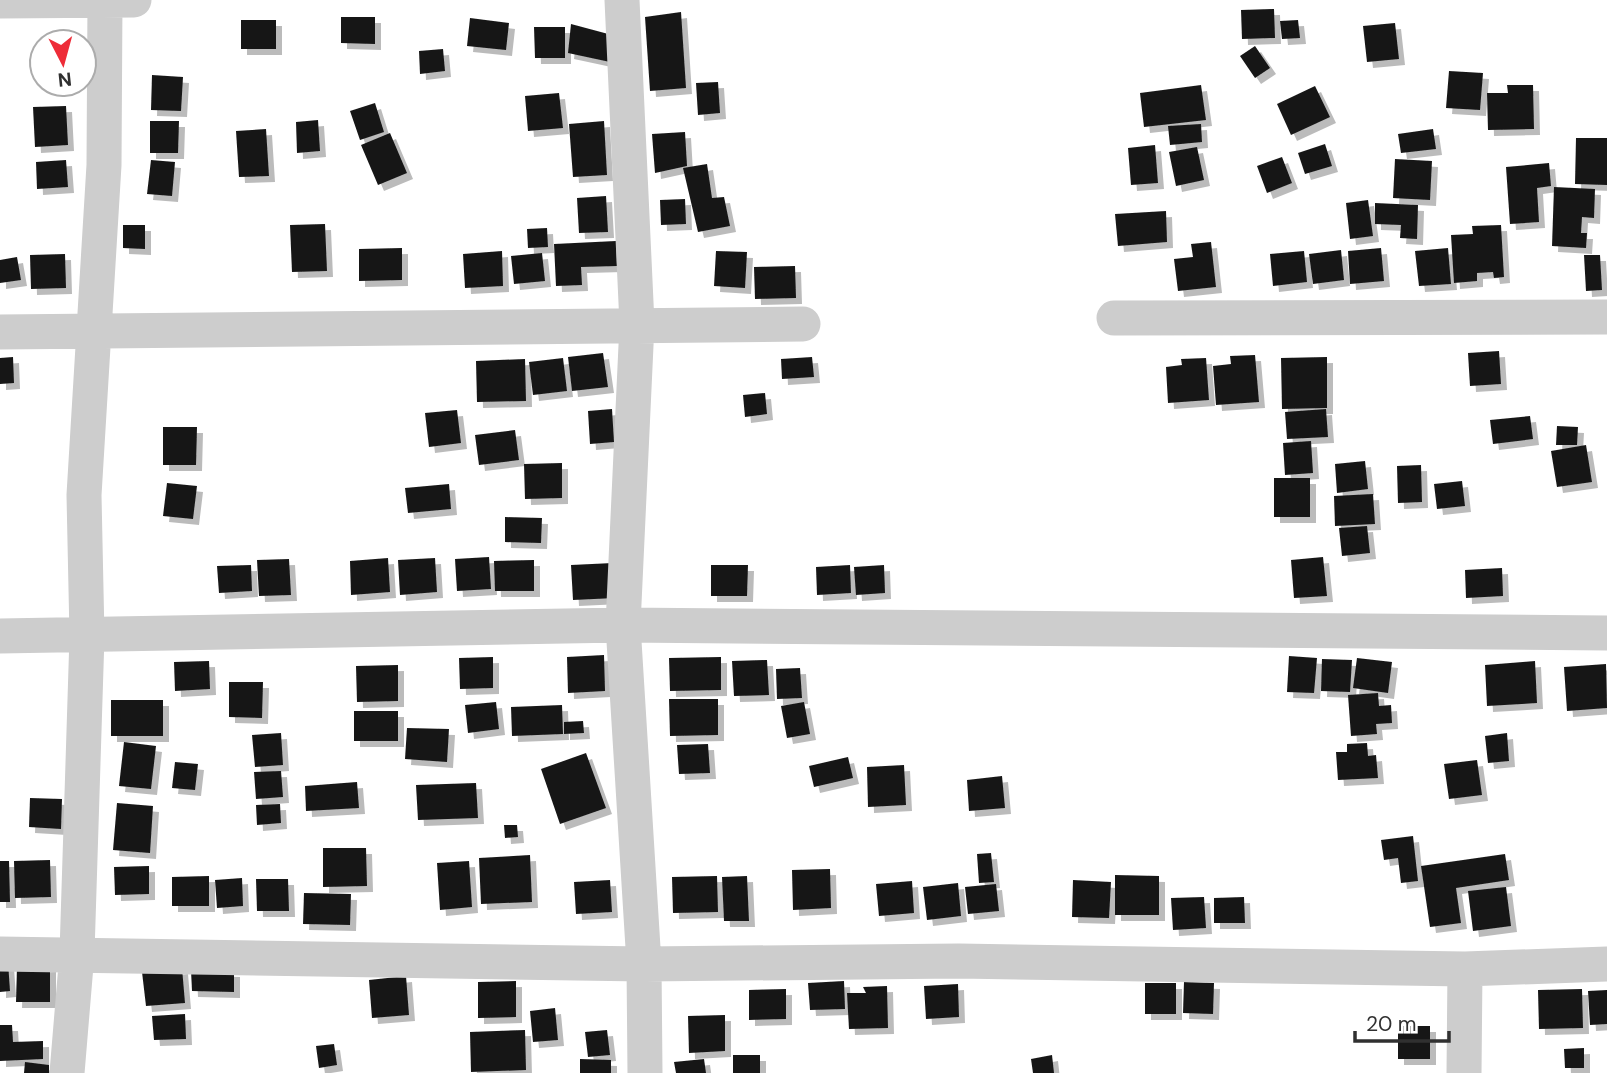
<svg xmlns="http://www.w3.org/2000/svg" width="1607" height="1073" font-family="'DM Sans',sans-serif">
  <style>
    .building { fill: #171717; filter: url(#shadow) }
    .lines { fill: none; stroke-linecap: round; stroke-linejoin: round }
    .street { stroke: #cdcdcd; stroke-width: 35 }
  </style>
  <defs>
    <filter id="shadow"><feDropShadow dx="6" dy="6" stdDeviation="0" flood-color="#0004"/></filter>
  </defs>
  <rect width="100%" height="100%" fill="#fff"/>
  <path class="building" d="M1274,9L1275,38L1242,39L1241,10Z
    M681,12L686,88L650,91L645,17Z
    M341,17H375V44L341,43Z
    M470,18L509,23L506,50L467,46Z
    M241,20H276V49H241Z
    M1298,20L1300,38L1282,39L1280,21Z
    M1395,23L1399,59L1367,62L1363,26Z
    M571,24L612,35L610,62L568,53Z
    M534,27H565V58H535Z
    M1255,46L1270,68L1255,78L1240,56Z
    M443,49L445,71L420,74L419,51Z
    M1449,71L1483,73L1480,110L1446,108Z
    M152,75L183,77L181,111L151,110Z
    M718,82L720,113L698,115L696,83Z
    M1201,85L1206,120L1144,127L1140,93Z
    M1507,85H1533L1534,129L1488,130L1487,93H1508Z
    M1315,86L1330,117L1291,135L1277,104Z
    M559,93L563,128L528,131L525,96Z
    M375,103L384,132L360,140L350,111Z
    M66,106L68,145L35,147L33,107Z
    M318,120L320,151L297,153L296,122Z
    M150,121H179L178,153H150Z
    M604,121L607,175L573,177L569,124Z
    M1201,124L1202,142L1170,145L1168,126Z
    M266,129L269,176L239,177L236,131Z
    M1433,129L1436,149L1401,153L1398,134Z
    M685,132L687,166L655,173L652,134Z
    M390,133L407,173L378,185L361,145Z
    M1576,138H1607V185L1575,184Z
    M1325,144L1332,166L1305,174L1298,153Z
    M1155,145L1158,183L1131,185L1128,148Z
    M1197,147L1204,180L1176,186L1169,152Z
    M1282,157L1292,183L1267,193L1257,166Z
    M1395,159L1432,161L1430,200L1393,198Z
    M66,160L68,187L37,189L36,162Z
    M151,160L175,162L172,196L147,194Z
    M1549,163L1551,186L1537,188L1539,222L1510,224L1506,167Z
    M707,164L712,198L724,197L730,226L698,232L683,168Z
    M1554,187L1595,189L1594,218L1582,217L1581,233H1587L1586,248L1552,246Z
    M606,196L608,232L579,233L577,198Z
    M685,199L686,224L661,225L660,200Z
    M1368,200L1373,236L1350,239L1346,203Z
    M1375,203L1418,205L1417,239L1400,238L1401,225L1375,224Z
    M1166,211L1167,242L1118,246L1115,214Z
    M325,224L327,271L292,272L290,225Z
    M123,225H145V249L123,248Z
    M1501,225L1504,277L1494,278L1493,272L1477,273V281L1454,283L1451,235L1473,234L1472,226Z
    M547,228L548,247L528,248L527,229Z
    M616,241L617,266L581,267L582,285L556,286L554,244Z
    M1211,242L1216,287L1178,291L1174,259L1193,257L1191,244Z
    M402,248V280L359,281V249Z
    M1381,248L1384,281L1350,284L1348,251Z
    M1448,248L1451,284L1419,286L1415,251Z
    M1341,250L1344,280L1313,284L1309,254Z
    M502,251L503,286L465,288L463,254Z
    M716,251L747,252L745,288L714,286Z
    M1304,251L1307,282L1273,286L1270,254Z
    M542,253L545,281L514,284L511,256Z
    M65,254L66,288L31,289L30,255Z
    M1584,255H1600L1602,290L1586,291Z
    M17,257L21,280L0,283V260Z
    M795,266L796,298L755,299L754,267Z
    M1499,351L1501,384L1470,386L1468,353Z
    M603,353L608,387L572,391L568,357Z
    M1255,355L1259,402L1216,405L1213,366L1231,364L1230,356Z
    M13,357L14,383L0,384V358Z
    M812,357L814,377L782,379L781,359Z
    M1327,357V408L1282,409L1281,358Z
    M563,358L567,391L533,395L529,362Z
    M1206,358L1209,400L1168,403L1166,367L1182,365L1181,359Z
    M525,359L526,401L477,402L476,361Z
    M765,393L767,414L745,417L743,395Z
    M612,409L614,442L590,444L588,411Z
    M1326,409L1328,437L1287,439L1285,412Z
    M457,410L461,443L429,447L425,413Z
    M1530,416L1533,439L1493,444L1490,420Z
    M1557,426L1578,427L1577,445H1556Z
    M163,427H197L196,465H163Z
    M515,430L519,460L479,465L475,435Z
    M1311,441L1313,473L1285,475L1283,443Z
    M1586,445L1592,482L1557,487L1551,451Z
    M1365,461L1368,489L1337,493L1335,464Z
    M562,463V498L525,499L524,464Z
    M1421,465L1422,502L1398,503L1397,466Z
    M1274,478H1310V517H1274Z
    M1462,481L1465,506L1437,509L1434,484Z
    M167,483L197,486L193,519L163,516Z
    M449,484L451,509L408,513L405,488Z
    M1373,494L1375,524L1335,526L1334,496Z
    M505,517L542,518L541,543L505,542Z
    M1367,526L1370,553L1342,556L1339,528Z
    M489,557L491,589L457,591L455,559Z
    M1323,557L1327,596L1294,598L1291,560Z
    M388,558L390,592L351,595L350,561Z
    M435,558L437,592L400,595L398,560Z
    M289,559L291,595L259,596L257,560Z
    M534,560V591H495L494,561Z
    M613,563L615,598L573,600L571,565Z
    M251,565L252,591L219,593L217,566Z
    M711,565H748L747,596H711Z
    M850,565L851,593L817,595L816,567Z
    M884,565L885,593L856,595L854,567Z
    M1502,568L1503,596L1466,598L1465,570Z
    M604,655L605,691L568,693L567,657Z
    M1289,656L1317,658L1314,693L1287,692Z
    M493,657V688L460,689L459,658Z
    M721,657V690L670,691L669,658Z
    M1357,658L1392,662L1388,693L1353,688Z
    M1322,659L1352,660L1350,692L1321,691Z
    M767,660L769,695L734,696L732,661Z
    M209,661L210,689L175,691L174,662Z
    M1535,661L1537,703L1487,706L1485,665Z
    M1606,664L1607,708L1567,711L1564,667Z
    M398,665V701L357,702L356,666Z
    M800,668L802,698L777,699L776,669Z
    M229,682H263L262,718L229,717Z
    M1378,693L1379,706L1391,705L1392,723L1376,724L1377,734L1351,736L1348,695Z
    M669,699H718V735L670,736Z
    M111,700H163V736H111Z
    M496,702L499,729L468,733L465,705Z
    M804,702L810,734L787,738L781,706Z
    M562,705L563,734L512,736L511,707Z
    M354,711H398V741H354Z
    M583,721L584,733L564,734V722Z
    M407,728L449,729L447,762L405,759Z
    M281,733L283,765L255,767L252,735Z
    M1507,733L1509,761L1488,763L1485,736Z
    M124,742L156,746L151,789L119,786Z
    M1367,743L1368,756L1376,755L1378,778L1338,780L1336,752H1347V744Z
    M708,744L710,773L679,774L677,745Z
    M586,753L606,808L560,824L541,769Z
    M848,757L853,778L814,787L809,766Z
    M1477,760L1482,795L1449,799L1444,764Z
    M175,762L198,764L195,790L172,788Z
    M904,765L906,805L868,807L867,767Z
    M281,771L283,797L256,799L254,772Z
    M1002,776L1005,808L969,811L967,780Z
    M357,782L359,808L306,811L305,786Z
    M476,783L478,818L418,820L416,785Z
    M30,798L62,799L61,829L29,827Z
    M117,803L153,806L150,853L113,850Z
    M280,804L281,823L257,825L256,805Z
    M504,825H517L518,837L505,838Z
    M1413,836L1418,881L1401,883L1398,858L1384,860L1381,840Z
    M323,848H366L367,886L323,887Z
    M991,853L994,882L979,883L977,854Z
    M1505,854L1509,880L1456,888L1461,923L1430,927L1421,866Z
    M530,855L532,902L481,904L479,858Z
    M50,860L51,897L15,898L14,861Z
    M0,861H9L10,902H0Z
    M469,861L472,907L440,910L437,863Z
    M149,866V894L115,895L114,867Z
    M830,869L831,908L793,910L792,870Z
    M1115,875L1159,876V915H1115Z
    M209,876V906H172V877Z
    M717,876L718,912L673,913L672,877Z
    M747,876L749,921H724L722,877Z
    M242,878L243,906L217,908L215,880Z
    M256,879H288L289,911H257Z
    M610,880L612,912L576,914L574,882Z
    M1073,880L1111,882L1109,918L1072,917Z
    M912,881L914,913L879,916L876,884Z
    M958,883L961,916L927,920L923,887Z
    M996,884L999,911L968,914L965,887Z
    M1506,887L1511,926L1473,931L1468,891Z
    M304,893L351,894L350,925L303,924Z
    M1204,897L1206,928L1173,930L1171,898Z
    M1244,897L1245,923H1214V898Z
    M8,962L10,991L0,992V963Z
    M50,966V1002H16L17,967Z
    M182,968L185,1003L146,1006L142,972Z
    M191,970L234,971V992L192,991Z
    M406,976L409,1015L372,1018L369,980Z
    M516,981V1017L478,1018V982Z
    M844,981L845,1009L810,1010L808,983Z
    M1184,982L1214,983L1213,1014L1183,1013Z
    M1145,983H1176V1014H1145Z
    M958,984L959,1017L926,1019L924,986Z
    M887,986L888,1028L849,1029L847,993H866L863,987Z
    M786,989V1019L749,1020V990Z
    M1582,989L1583,1028L1539,1029L1538,990Z
    M1607,990V1024L1590,1025L1588,991Z
    M555,1008L558,1040L533,1042L530,1011Z
    M185,1014L186,1039L154,1040L152,1016Z
    M725,1015V1051L689,1053L688,1016Z
    M0,1025H12L13,1042L43,1041V1059L0,1061Z
    M1398,1026H1430V1059H1398Z
    M525,1030L526,1070L471,1072L470,1032Z
    M607,1030L610,1055L588,1057L585,1032Z
    M334,1044L337,1065L319,1068L316,1046Z
    M1584,1048V1068H1565L1564,1049Z
    M733,1055H760V1073H733Z
    M1052,1055L1054,1073H1033L1031,1059Z
    M580,1059L611,1060V1073H580Z
    M704,1059L706,1073H676L674,1062Z
    M25,1062L49,1065V1073H24Z"/>
  <g class="lines">
    <path class="street" d="M0,1L134,0
      M1114,318L1607,317
      M0,332L803,324
      M0,636L623,625L637,324L622,0
      M0,954L644,964L959,961L1465,969L1607,964
      M67,1073L77,953L87,636L84,495L104,165L105,0
      M645,1073L644,964L623,625L1607,633
      M1464,1073L1465,969"/>
  </g>
  <g transform="translate(63 63) rotate(174)"><circle r="33" fill="#ffffff" stroke="#acacac" stroke-width="2"/>
  <path d="M0-5L12 26L0 18L-12 26Z" fill="#ee2c38"/>
  <text y="-10" font-size="19" font-weight="bold" text-anchor="middle" fill="#303030">N</text>
  </g>
  <path d="M1355 1031v10h94v-10" fill="none" stroke="#303030" stroke-width="3.5"/>
  <text x="1366" y="1031" font-size="21" fill="#303030" stroke="#ffffff" stroke-width="5" paint-order="stroke">20 m</text>
</svg>
